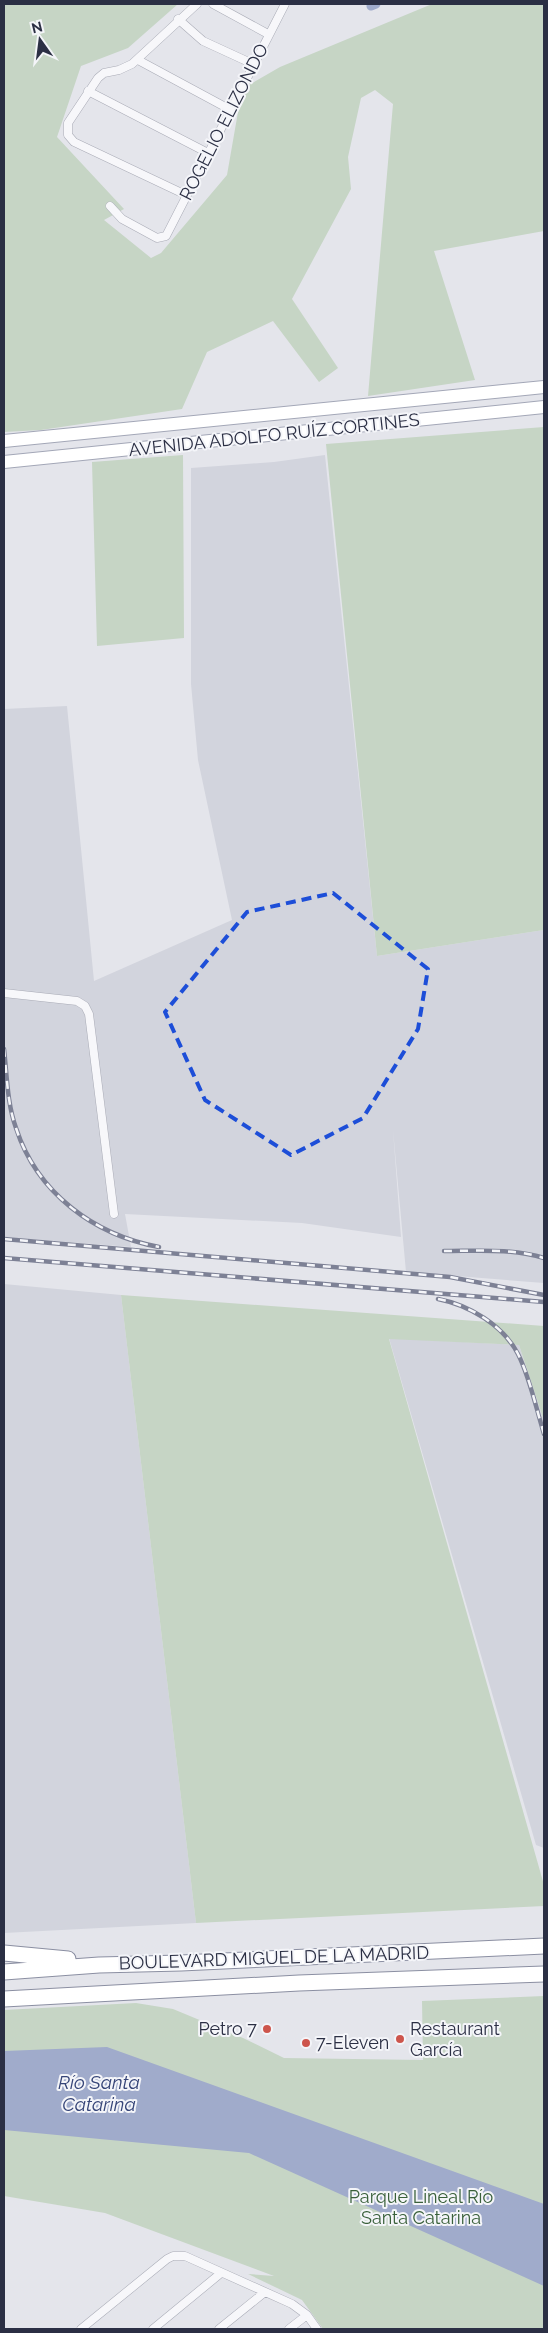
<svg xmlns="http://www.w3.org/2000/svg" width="548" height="2333" font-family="Raleway,sans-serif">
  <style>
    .built { fill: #d2d4dd }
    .green { fill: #c6d5c5 }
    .water { fill: #a0abcb }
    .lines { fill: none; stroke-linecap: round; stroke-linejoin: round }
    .canal { stroke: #a0abcb; stroke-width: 9 }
    .street-casing { stroke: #a9abb6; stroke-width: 9 }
    .primary-casing { stroke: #a3a7b7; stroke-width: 14 }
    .highway-casing { stroke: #8b8fa2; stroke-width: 17 }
    .street { stroke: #f7f7fa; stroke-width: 8 }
    .primary { stroke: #fff; stroke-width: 12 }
    .highway { stroke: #fff; stroke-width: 15 }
    .rail-casing { stroke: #7d8195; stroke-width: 4.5 }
    .rail { stroke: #f4f5f9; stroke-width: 2.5; stroke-dasharray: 8; stroke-linecap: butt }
    .marked { fill: none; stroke: #1d4ed8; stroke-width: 4; stroke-dasharray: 10 6; stroke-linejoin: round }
    .poi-dot { fill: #cd554c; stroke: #f4f5f9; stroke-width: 2 }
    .labels { text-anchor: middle; stroke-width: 4; stroke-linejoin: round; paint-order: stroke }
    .street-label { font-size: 18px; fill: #2b2f44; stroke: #f4f5f9 }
    .poi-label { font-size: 18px; fill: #2b2f44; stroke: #f4f5f9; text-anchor: start }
    .park-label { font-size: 18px; fill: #39603a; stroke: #f4f5f9 }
    .water-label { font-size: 19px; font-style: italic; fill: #364578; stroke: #f4f5f9 }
  </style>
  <rect width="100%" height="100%" fill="#e4e5eb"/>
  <path class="built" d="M325,455L377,956L544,930V1283L406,1272L393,1130L401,1237L302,1223L125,1214L131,1247L4,1237V709L67,706L94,981L232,920L198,760L191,684V468L274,462Z
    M4,1284L121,1295L196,1923L4,1933Z
    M389,1338L519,1345L544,1421V1848L536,1845Z"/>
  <path class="green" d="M4,4H178L128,48L81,66L57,137L124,209L104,220L151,258L161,253L227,175L242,89L280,67L432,4H544V231L434,251L475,380L368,396L393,104L375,90L361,98L348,157L351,189L292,299L338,368L319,382L273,321L207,352L182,409L41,430L4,432Z
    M544,427V930L377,956L326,444Z
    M183,455L184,638L97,646L92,462Z
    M121,1295L544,1326V1421L519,1345L389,1339L544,1885V1906L196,1923Z
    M544,1996V2329H323L302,2300L248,2274L274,2276L105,2213L4,2196V2010L136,2003L173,2009L243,2038L284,2058L423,2060L422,2001Z"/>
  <path class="water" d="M107,2047L544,2204V2286L249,2153L4,2130V2051Z"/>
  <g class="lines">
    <path class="canal" d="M371,6L376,4"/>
    <g class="street-casing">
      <path id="street" d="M213,4L268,34
        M178,19L203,41L253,64
        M138,60L229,109
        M88,91L208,153
        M186,195L74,142L68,135V123L98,78L104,73L119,70L132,64L197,4
        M110,206L122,219L157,238L166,236L285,4
        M4,993L77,1001L85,1006L89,1014L114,1214
        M81,2329L167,2259L173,2256H185L292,2304L307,2315L317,2329
        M153,2329L221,2273
        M219,2329L265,2292
        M289,2329L307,2315"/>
    </g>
    <g class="primary-casing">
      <path id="primary" d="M4,441L544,387
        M4,462L544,407"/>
    </g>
    <g class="highway-casing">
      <path id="highway" d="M4,1953L68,1959
        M4,1972L99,1965L181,1963L544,1946
        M4,1999L299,1983L544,1974"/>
    </g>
    <use href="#street" class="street"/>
    <use href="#primary" class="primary"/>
    <use href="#highway" class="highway"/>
    <g class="rail-casing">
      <path id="rail" d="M4,1049C7,1075 7,1103 16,1128C37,1193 94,1235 159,1247
        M4,1239L450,1277L544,1295
        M444,1251C477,1251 512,1248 544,1258
        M4,1258L544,1302
        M438,1299C469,1305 503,1325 518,1354C530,1378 536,1408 544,1434"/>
    </g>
    <use href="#rail" class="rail"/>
  </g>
  <path class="marked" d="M333,893L428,969L418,1029L363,1118L291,1155L205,1100L165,1012L247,912Z"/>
  <g class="poi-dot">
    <circle cx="267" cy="2029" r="5"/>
    <circle cx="400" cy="2039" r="5"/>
    <circle cx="306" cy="2043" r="5"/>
  </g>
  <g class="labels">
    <g class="street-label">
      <text transform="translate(224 122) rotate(-63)" y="6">ROGELIO ELIZONDO</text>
      <text transform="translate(274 435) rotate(-6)" y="6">AVENIDA ADOLFO RUÍZ CORTINES</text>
      <text transform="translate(274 1958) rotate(-2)" y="6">BOULEVARD MIGUEL DE LA MADRID</text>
    </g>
    <g class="poi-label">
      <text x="257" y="2035" text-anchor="end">Petro 7</text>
      <text x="410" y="2035">Restaurant<tspan x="410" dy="21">García</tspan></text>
      <text x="316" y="2049">7-Eleven</text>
    </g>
    <g class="park-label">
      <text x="421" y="2203">Parque Lineal Río<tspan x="421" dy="21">Santa Catarina</tspan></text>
    </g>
    <g class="water-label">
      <text x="99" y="2089">Río Santa<tspan x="99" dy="22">Catarina</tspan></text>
    </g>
  </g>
  <rect width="548" height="2333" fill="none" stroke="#2b2f44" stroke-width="10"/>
  <g transform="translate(40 40) rotate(346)" stroke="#f4f5f9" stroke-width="4" paint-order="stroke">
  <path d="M0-4L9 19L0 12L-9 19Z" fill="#2b2f44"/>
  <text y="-8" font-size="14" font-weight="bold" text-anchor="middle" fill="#2b2f44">N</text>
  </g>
</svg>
